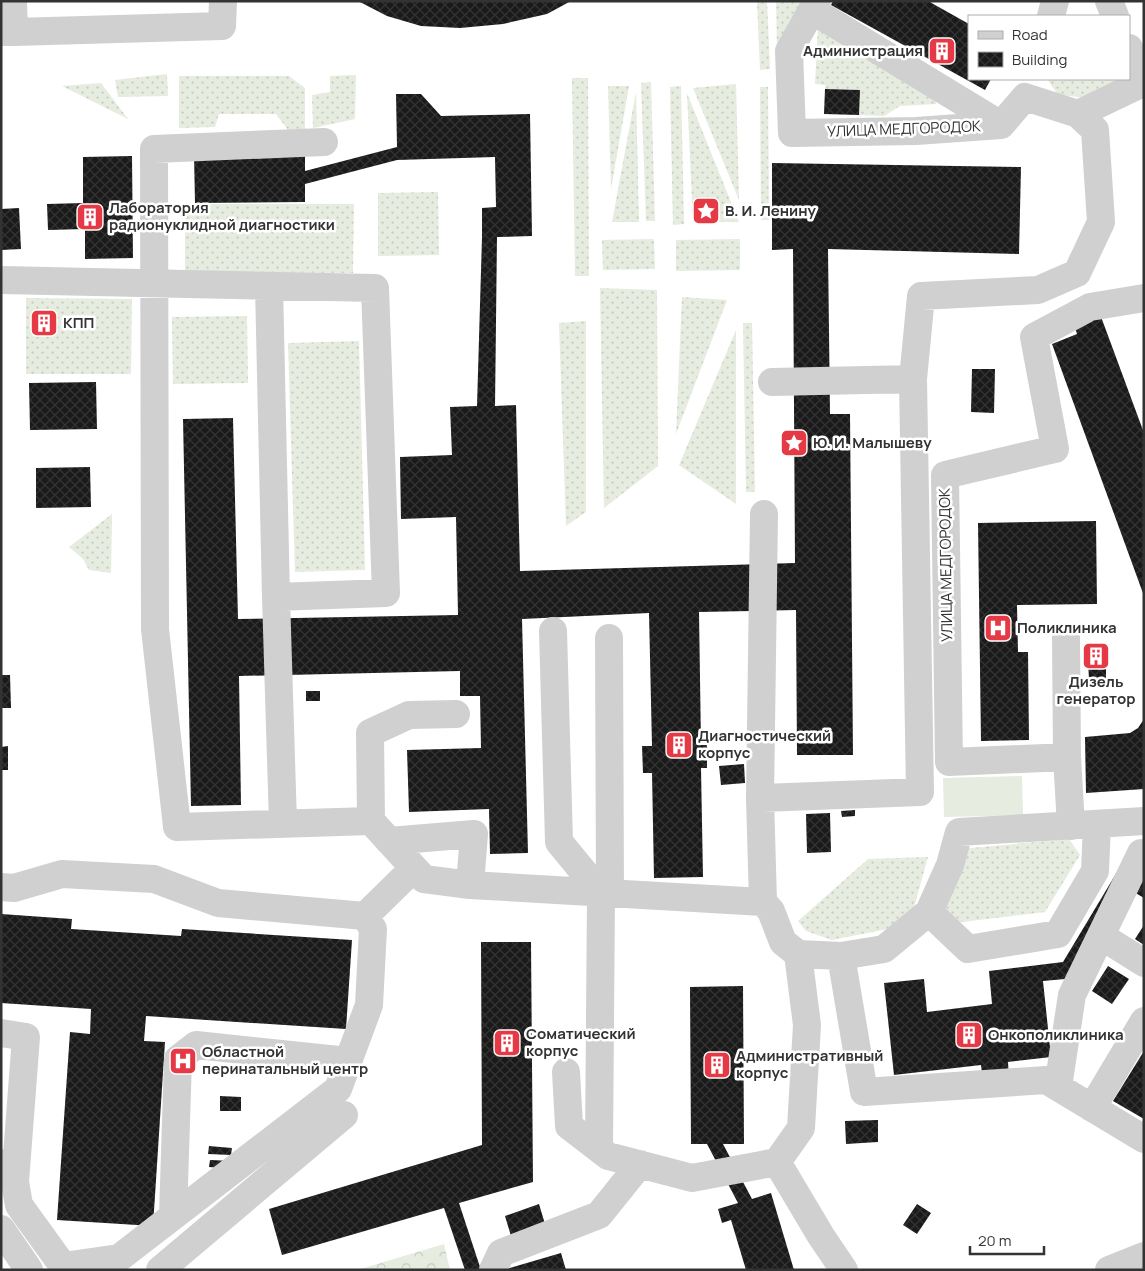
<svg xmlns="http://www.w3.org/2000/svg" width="1145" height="1271" font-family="Manrope,sans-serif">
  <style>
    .grass { fill: url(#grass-dots) }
    .forest { fill: url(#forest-crowns) }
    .park { fill: #e6ecdf }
    .building { fill: url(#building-cross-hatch) }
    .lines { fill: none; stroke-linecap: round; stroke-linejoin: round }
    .minor { stroke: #d0d0d0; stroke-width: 28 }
    .labels { text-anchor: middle; stroke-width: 5; stroke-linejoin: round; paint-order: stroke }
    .poi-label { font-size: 15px; font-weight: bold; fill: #333; stroke: #fff; text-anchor: start }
    .street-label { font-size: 15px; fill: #333; stroke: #fff }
  </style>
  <defs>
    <pattern id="grass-dots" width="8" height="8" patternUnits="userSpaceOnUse" patternTransform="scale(1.25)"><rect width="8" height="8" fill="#e6ecdf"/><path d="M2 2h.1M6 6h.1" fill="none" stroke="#c6cbc0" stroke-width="1.8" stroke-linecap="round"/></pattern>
    <pattern id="forest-crowns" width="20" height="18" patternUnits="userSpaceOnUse" patternTransform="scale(1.25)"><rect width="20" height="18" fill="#e6ecdf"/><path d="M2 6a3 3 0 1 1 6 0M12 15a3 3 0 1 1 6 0" fill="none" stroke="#c6cbc0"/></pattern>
    <pattern id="building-cross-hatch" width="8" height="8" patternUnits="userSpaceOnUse" patternTransform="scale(1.25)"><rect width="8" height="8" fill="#1a1a1a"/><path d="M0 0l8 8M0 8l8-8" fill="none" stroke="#333"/></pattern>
  </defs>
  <rect width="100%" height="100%" fill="#fff"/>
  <path class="grass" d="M757,1H767L770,69L760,70Z
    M776,1H801L803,3L777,49Z
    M818,25L936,91V104L900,106L884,116L859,115L860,90L825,89V85L815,84Z
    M167,74L168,96L118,97L115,80Z
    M356,75L355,119L313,128L312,95L330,92V76Z
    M179,76H289L305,88V129L288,130L276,114H219L215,127L179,128Z
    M572,78H588L589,276H575Z
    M1047,79H1115L1116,81L1081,97L1058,95Z
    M651,82L655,221H646L641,83Z
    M101,83L128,119L62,86Z
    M736,84L739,200L693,88Z
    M608,86H629L611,189Z
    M681,86L684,224L673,225L670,87Z
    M760,87H768L769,220H761Z
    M636,92L639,222H612Z
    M687,93L739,222H693Z
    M438,192L439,255L378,256V193Z
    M185,204H354L353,273L185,272Z
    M654,239L655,269L603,270L602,240Z
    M740,239V270L676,271V240Z
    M600,288L657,290L658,466L604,508Z
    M682,297L727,300L676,434Z
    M26,298L132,299L131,374H26Z
    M247,316L248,383L173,384L172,317Z
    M586,321V512L566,526L559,323Z
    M743,323H752L755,492H746Z
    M736,330V504L679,465Z
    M359,341L365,570L295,572L288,343Z
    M112,514L111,573L89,570L83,559L69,547Z
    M1069,839L1080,855L1045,912L954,923L938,906L960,849Z
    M928,857L913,911L898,927L832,940L806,931L798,921L868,859Z"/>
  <path class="forest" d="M444,1244L450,1270H357Z"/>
  <path class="park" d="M1022,776L1023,815L944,817L943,778Z"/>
  <path class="building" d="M358,1H571L547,14L503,24L460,28L421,26L387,16Z
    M833,1H928L969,24V79H991L985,90L831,5Z
    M825,89L860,90L859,115L824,114Z
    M396,94H421L441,116L530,114L532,236L497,237L495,406L516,405L520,571L795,563L793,249L772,250V163L1021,167L1019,254L828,249L830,414H850L853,755H797L796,610L699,612L701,745H707V768H701L703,877L654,878L652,773H643L642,746H652L649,613L522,619L528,853L490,854L489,809L409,812L407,750L481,748L480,696H460V671L239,676L241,805L191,806L183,419L233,418L238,619L458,615L456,517L401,519L400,457L452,455L450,407L477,406L482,237V208L496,207L495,157L397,160L305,184V202L195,203L194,154L305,153V171L397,147Z
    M132,156L133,258L85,259V229L48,230L47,204L83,203V157Z
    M19,208L21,249L1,250V209Z
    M38,314H50V331H38Z
    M1100,314L1144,433V596L1052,344L1077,334L1074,324Z
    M972,369H995L994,413L971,412Z
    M96,382L97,429L30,430L29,383Z
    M90,467L91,507L36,508V468Z
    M1096,521L1097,604L1017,605L1018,652H1028L1029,740L981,741L978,523Z
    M1104,651L1105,660L1089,661L1088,653Z
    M1106,661V678L1089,679L1088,662Z
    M1,675H10L11,708H1Z
    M306,691H320V701H306Z
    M1144,719V789L1086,793L1085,737L1130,733L1138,728Z
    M8,746V770H1V747Z
    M744,764L745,783L721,785L719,766Z
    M855,810V816L842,817L841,811Z
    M830,813L831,852L807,853L806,814Z
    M1120,867L1144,881V898L1122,885L1065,979L1043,981L1051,1057L1008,1062L1009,1079L983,1082L981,1065L894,1075L884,983L924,979L927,1012L992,1004L989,971L1063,962Z
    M1,914L72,919L71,929L181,936L182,929L352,940L346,1029L146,1016L144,1041L165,1042L153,1226L57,1220L70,1032L90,1034L91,1009L1,1003Z
    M1144,925V945L1135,939Z
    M481,942H531L533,1182L459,1203L480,1267L486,1270H465L444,1208L282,1255L269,1209L482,1145Z
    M1108,966L1129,979L1112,1004L1092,991Z
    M743,986L744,1144H723L752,1199L771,1193L794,1270H746L731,1220L722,1223L718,1209L738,1203L707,1144H691L690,987Z
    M1144,1051V1119L1113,1101Z
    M220,1096L241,1097V1111H220Z
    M878,1120V1142L846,1144L845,1121Z
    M209,1146L232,1148L231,1155L208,1154Z
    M210,1160L233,1161L232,1169L209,1167Z
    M539,1204L545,1224L511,1236L505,1216Z
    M917,1204L931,1213L917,1234L903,1225Z
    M561,1253L566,1270H506V1269Z"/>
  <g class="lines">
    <path class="minor" d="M817,1L789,51L792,133L916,131L1001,125L1025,97L1078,114L1143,83
      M1109,1L1115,16
      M812,10L1001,125
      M1051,16L1055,1
      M1,32H14L13,1
      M14,32L222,26L223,1
      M1129,48L1144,84
      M324,142L154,149L155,629L177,827L371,821L424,879L470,885L763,902L760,798L764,514
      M1,280L375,288L386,593L276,597L269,286
      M772,382L913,379
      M276,597L283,823
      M553,631L559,842L601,893L599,1149
      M1066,637L1067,757L1071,826
      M609,638L610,893
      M1067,757L949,762L945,475L1055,449L1034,337L1090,307L1144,298
      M760,798L920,792L913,379L921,296L1038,290L1077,273L1101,222L1095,130L1078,114
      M371,821L370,733L409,715L456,714
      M389,841L474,834L470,885
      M1,887L14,888L62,874L154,879L218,903L365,916L414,868
      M763,902L771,911L783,942L798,954
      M929,912L968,949L1058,934L1095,871L1097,824
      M1101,936L1144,963
      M841,956L864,1092L1046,1080L1144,1139
      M1,1033L26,1037L15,1182
      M566,1072L569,1126L608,1156L692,1178L777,1162L801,1128L807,1025L798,954L841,956L884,949L929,912L950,865L959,832L1144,821
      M1058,1087L1072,995L1141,853
      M1092,1108L1144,1021
      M777,1162L821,1236L844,1270
      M1,1163L15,1182L19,1205L63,1266L119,1258L338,1089L369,1005L373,929L365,916
      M173,1216L178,1059L196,1045L348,1061
      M1,1229L29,1270
      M160,1270L344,1115
      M493,1270L501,1253L599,1215L640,1164
      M1109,1270L1144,1256"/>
  </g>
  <defs>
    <g id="building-square" transform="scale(1.4375)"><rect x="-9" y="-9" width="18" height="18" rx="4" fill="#e63946" stroke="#fff"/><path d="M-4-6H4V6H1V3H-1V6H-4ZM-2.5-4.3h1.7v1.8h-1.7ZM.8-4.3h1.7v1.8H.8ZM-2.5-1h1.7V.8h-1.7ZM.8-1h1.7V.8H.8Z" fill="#fff"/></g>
    <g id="sight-square" transform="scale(1.4375)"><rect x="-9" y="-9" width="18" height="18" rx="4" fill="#e63946" stroke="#fff"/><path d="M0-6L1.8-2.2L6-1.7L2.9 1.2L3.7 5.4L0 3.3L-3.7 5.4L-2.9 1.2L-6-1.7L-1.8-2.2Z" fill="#fff"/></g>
    <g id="hospital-square" transform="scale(1.4375)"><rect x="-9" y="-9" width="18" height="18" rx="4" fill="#e63946" stroke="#fff"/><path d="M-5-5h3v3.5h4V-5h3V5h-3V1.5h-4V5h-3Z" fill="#fff"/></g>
  </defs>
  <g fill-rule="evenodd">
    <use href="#building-square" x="942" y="51"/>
    <use href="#sight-square" x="706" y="211"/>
    <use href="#building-square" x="90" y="217"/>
    <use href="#building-square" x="44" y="323"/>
    <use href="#sight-square" x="794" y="443"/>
    <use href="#hospital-square" x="998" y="628"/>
    <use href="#building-square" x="1096" y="656"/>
    <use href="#building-square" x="679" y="745"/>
    <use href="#building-square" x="969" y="1035"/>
    <use href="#building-square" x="507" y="1043"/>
    <use href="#hospital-square" x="183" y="1061"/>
    <use href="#building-square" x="717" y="1065"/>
  </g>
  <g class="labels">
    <g class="poi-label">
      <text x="923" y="56" text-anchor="end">Администрация</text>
      <text x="109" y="213">Лаборатория<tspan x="109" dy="17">радионуклидной диагностики</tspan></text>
      <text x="725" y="216">В. И. Ленину</text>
      <text x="63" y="328">КПП</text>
      <text x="813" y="448">Ю. И. Малышеву</text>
      <text x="1017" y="633">Поликлиника</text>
      <text x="1096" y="687" text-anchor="middle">Дизель<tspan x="1096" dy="17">генератор</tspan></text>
      <text x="698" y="741">Диагностический<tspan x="698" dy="17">корпус</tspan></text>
      <text x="526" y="1039">Соматический<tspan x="526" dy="17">корпус</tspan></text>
      <text x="988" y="1040">Онкополиклиника</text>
      <text x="202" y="1057">Областной<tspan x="202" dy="17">перинатальный центр</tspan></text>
      <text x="736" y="1061">Административный<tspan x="736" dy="17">корпус</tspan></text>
    </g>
    <g class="street-label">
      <text transform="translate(904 129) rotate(-2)" y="5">УЛИЦА МЕДГОРОДОК</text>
      <text transform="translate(946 565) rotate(-91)" y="5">УЛИЦА МЕДГОРОДОК</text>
    </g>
  </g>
  <rect width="1145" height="1271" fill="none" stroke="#333333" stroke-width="5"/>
  <rect x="968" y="15" width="162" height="65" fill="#ffffff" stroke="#adadad"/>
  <rect x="978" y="31" width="25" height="8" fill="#d0d0d0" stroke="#adadad"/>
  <text x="1012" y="40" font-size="15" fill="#333333">Road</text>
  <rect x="978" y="52" width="25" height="15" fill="url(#building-cross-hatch)" stroke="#adadad"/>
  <text x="1012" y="65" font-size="15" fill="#333333">Building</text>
  <path d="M970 1246v8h74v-8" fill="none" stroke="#333333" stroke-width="2.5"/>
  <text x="978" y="1246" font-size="15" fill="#333333" stroke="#ffffff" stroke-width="4" paint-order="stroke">20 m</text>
</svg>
